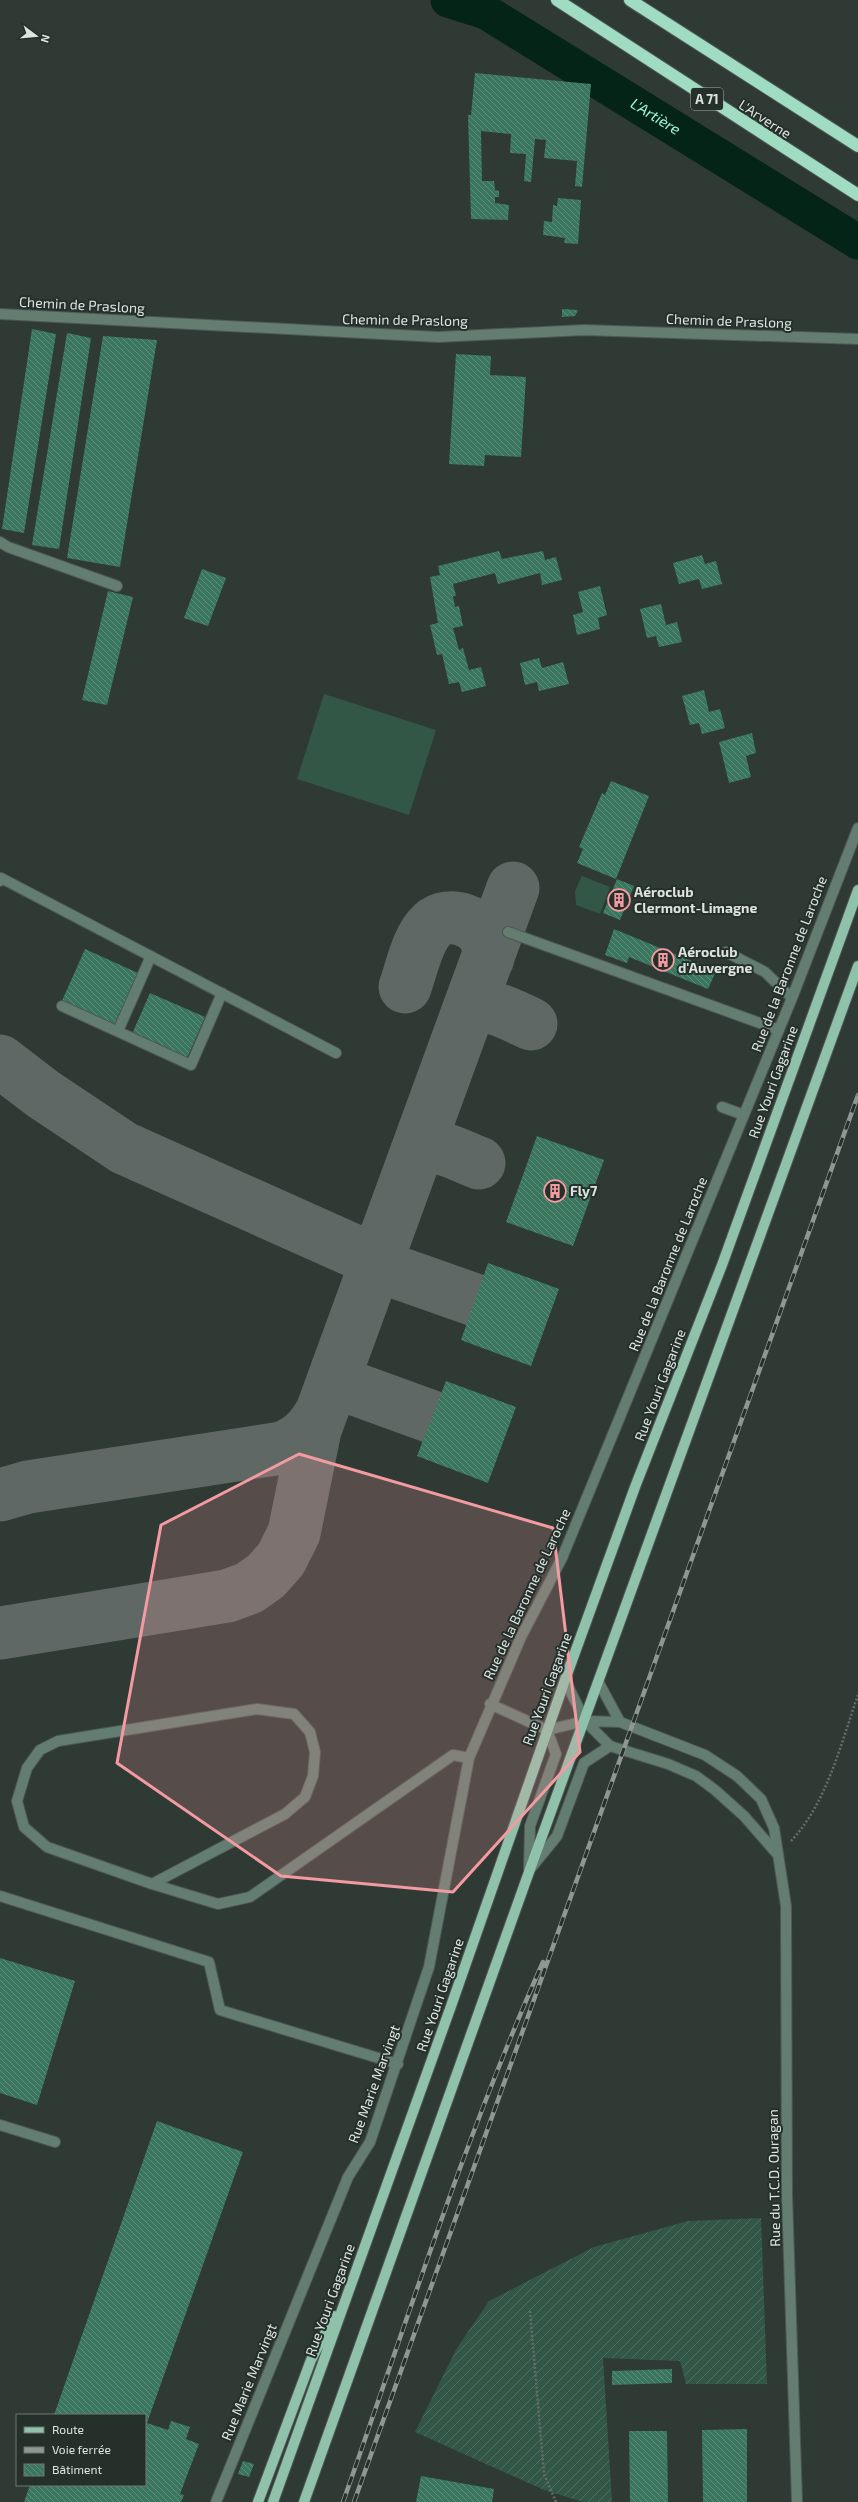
<svg xmlns="http://www.w3.org/2000/svg" width="858" height="2502" font-family="'Exo 2',sans-serif">
  <style>
    .grass { fill: #325747 }
    .garden { fill: url(#garden-furrows) }
    .lines { fill: none; stroke-linecap: round; stroke-linejoin: round }
    .river { stroke: #042418; stroke-width: 35 }
    .taxiway { stroke: #5f6864; stroke-width: 53 }
    .building { fill: url(#building-back-hatch) }
    .minor-casing { stroke: #4e5854; stroke-width: 12 }
    .major-casing { stroke: #4e5854; stroke-width: 12 }
    .highway-casing { stroke: #4e5854; stroke-width: 14 }
    .path { stroke: #656e6a; stroke-width: 2.5; stroke-dasharray: 2 2; stroke-linecap: butt }
    .minor { stroke: #647d71; stroke-width: 10 }
    .major { stroke: #8fc1ab; stroke-width: 10 }
    .highway { stroke: #9fdcc1; stroke-width: 12 }
    .rail-casing { stroke: #8f9794; stroke-width: 4.5 }
    .rail { stroke: #25302b; stroke-width: 3; stroke-dasharray: 9; stroke-linecap: butt }
    .marked { fill: #f49aa1; fill-opacity: 0.2; stroke: #f49aa1; stroke-width: 3; stroke-linejoin: round }
    .labels { text-anchor: middle; stroke-width: 4; stroke-linejoin: round; paint-order: stroke }
    .shield { fill: #25302b; stroke: #a5adaa; stroke-width: 1 }
    .shield-label { font-size: 13px; font-weight: bold; fill: #dce3e0 }
    .street-label { font-size: 14px; fill: #dce3e0; stroke: #25302b }
    .poi-label { font-size: 14px; font-weight: bold; fill: #dce3e0; stroke: #25302b; text-anchor: start }
    .water-label { font-size: 15px; font-style: italic; fill: #9ef9d2; stroke: #25302b }
  </style>
  <defs>
    <pattern id="garden-furrows" width="10" height="10" patternUnits="userSpaceOnUse"><rect width="10" height="10" fill="#325747"/><path d="M-1 1l2-2M0 10L10 0M9 11l2-2" fill="none" stroke="#4f6f61"/></pattern>
    <pattern id="building-back-hatch" width="6" height="6" patternUnits="userSpaceOnUse"><rect width="6" height="6" fill="#3a755d"/><path d="M-1 5l2 2M0 0l6 6M5-1l2 2" fill="none" stroke="#5f8f7c"/></pattern>
  </defs>
  <rect width="100%" height="100%" fill="#2f3a35"/>
  <path class="grass" d="M324,694L436,730L409,815L297,779Z
    M582,876L610,887L600,914L576,905L575,891Z"/>
  <path class="garden" d="M761,2218L767,2384H686L680,2361L603,2358L612,2502H583L544,2490L415,2432L457,2348L489,2301L594,2247L688,2221Z"/>
  <g class="lines">
    <path class="river" id="s1" d="M448,0L486,12L858,242"/>
    <path class="taxiway" d="M405,987C412,968 417,939 432,925C448,909 483,922 487,943C489,948 488,954 488,958
      M468,1012C482,997 515,1017 531,1024
      M0,1061L43,1094L124,1148L361,1254L370,1264V1279
      M416,1153C431,1137 461,1157 479,1163
      M370,1279L378,1269H387L475,1300
      M337,1369L338,1377L344,1385L432,1417
      M0,1495L28,1487L282,1448C302,1440 312,1429 322,1411
      M0,1633L227,1596L249,1588L266,1576L281,1559L294,1533L315,1430L513,888"/>
  </g>
  <path class="building" d="M475,73L591,84L582,187L575,186L577,161L544,158L546,140L535,139L531,182L524,181L526,154L510,153L511,134L481,131L482,181H494L495,190L499,191V197H495V203L509,205L508,220L471,219L468,115H471Z
    M558,198L581,200L578,244L564,243L565,238L543,235L544,221L552,222L553,205L557,206Z
    M562,309L578,310L575,316L562,317Z
    M32,329L56,334L24,533L2,529Z
    M67,333L91,338L59,549L32,545Z
    M103,336L157,340L120,567L67,558Z
    M456,354L491,356L490,375L526,377L521,457L485,455L484,466L449,464Z
    M499,551L502,559L543,551L545,560L556,557L562,580L542,585L540,573L498,584L495,573L453,584L456,596H453L455,607L459,606L463,626L453,628L459,650L463,648L469,670L481,667L486,686L462,692L459,682L449,684L442,654L437,655L430,625L438,623L430,577L440,575L438,566Z
    M702,555L705,564L716,561L722,584L702,589L699,579L679,584L673,563Z
    M202,569L226,578L208,626L184,618Z
    M600,586L607,615L598,618L600,629L577,635L573,615L583,612L578,592Z
    M108,591L133,597L107,705L82,700Z
    M661,604L666,625L677,622L682,642L659,647L656,636L647,638L640,609Z
    M539,658L542,668L563,662L569,684L539,691L537,682L525,685L520,663Z
    M704,690L709,712L720,709L725,728L702,734L699,723L690,725L682,696Z
    M752,733L756,753L746,756L751,777L729,783L719,742Z
    M611,781L649,796L616,879L577,863L583,849L579,847L602,793L605,795Z
    M617,879L634,886L620,920L603,913Z
    M614,929L716,971L708,989L629,957L627,963L605,955Z
    M85,949L138,973L114,1026L61,1003Z
    M150,993L205,1017L187,1058L132,1034Z
    M537,1136L604,1160L573,1246L506,1222Z
    M488,1263L559,1289L531,1366L461,1340Z
    M446,1381L516,1407L488,1483L417,1456Z
    M0,1958L75,1981L37,2105L0,2093Z
    M157,2121L243,2152L147,2423L168,2430L171,2421L190,2427L186,2439L199,2444L180,2494L184,2495L181,2502H24L30,2485H145V2415H54Z
    M672,2369V2383L612,2385V2371Z
    M747,2429V2502H703L702,2430Z
    M629,2431H667L668,2502H630Z
    M243,2461L254,2464L249,2477L238,2474Z
    M421,2476L494,2489L492,2502H416Z"/>
  <g class="lines">
    <g class="minor-casing">
      <path id="minor" d="M0,314L438,337L584,330L858,339
        M0,542L8,547L117,586
        M0,881L1,878L336,1053
        M508,932L779,1030
        M726,952L765,972L792,998
        M62,1006L191,1065L222,993
        M118,1031L151,956
        M722,1107L744,1115
        M565,1680L585,1721L610,1746L668,1764L696,1776L715,1790L744,1816L778,1855
        M599,1683L620,1722
        M490,1704L547,1730L585,1721L620,1722L705,1755L737,1776L761,1799L774,1828L786,1906L787,2195L797,2502
        M531,1868L557,1836L584,1763L610,1746
        M529,1869L530,1826L556,1754L547,1730
        M152,1884L285,1814L305,1797L313,1776L315,1752L310,1732L294,1714L257,1709L58,1741L40,1750L27,1768L17,1801L24,1827L47,1847L152,1884L218,1904L250,1897L453,1755L469,1758
        M0,1896L209,1962L220,2010L398,2064
        M0,2125L55,2142
        M216,2502L348,2177L370,2142L429,1967L469,1758L521,1637L562,1558L792,998L858,828"/>
    </g>
    <g class="major-casing">
      <path id="major" d="M258,2502L311,2360L334,2316
        M273,2502L450,2009L565,1680L635,1487L722,1265L858,890
        M304,2502L529,1872L858,966"/>
    </g>
    <g class="highway-casing">
      <path id="highway" d="M557,0L858,195
        M630,0L858,146"/>
    </g>
    <path class="path" d="M791,1841C827,1803 841,1743 858,1695
      M530,2311L544,2474L556,2502"/>
    <use href="#minor" class="minor"/>
    <use href="#major" class="major"/>
    <use href="#highway" class="highway"/>
    <g class="rail-casing">
      <path id="rail" d="M343,2502C407,2321 465,2137 543,1962
        M354,2502L858,1095"/>
    </g>
    <use href="#rail" class="rail"/>
  </g>
  <path class="marked" d="M299,1454L553,1528L580,1752L453,1892L281,1876L117,1763L161,1525Z"/>
  <defs>
    <g id="building-ring" transform="scale(1.15)"><circle r="9.5" fill="#25302b" stroke="#f49aa1" stroke-width="1.5"/><path d="M-4-6H4V6H1V3H-1V6H-4ZM-2.5-4.3h1.7v1.8h-1.7ZM.8-4.3h1.7v1.8H.8ZM-2.5-1h1.7V.8h-1.7ZM.8-1h1.7V.8H.8Z" fill="#f49aa1"/></g>
  </defs>
  <g fill-rule="evenodd">
    <use href="#building-ring" x="619" y="900"/>
    <use href="#building-ring" x="663" y="960"/>
    <use href="#building-ring" x="555" y="1191"/>
  </g>
  <g class="labels">
    <rect class="shield" x="691" y="88" width="32" height="22" rx="3"/>
    <g class="shield-label">
      <text x="707" y="104">A 71</text>
    </g>
    <g class="street-label">
      <text transform="translate(765 119) rotate(33)" y="5">L'Arverne</text>
      <text transform="translate(82 305) rotate(3)" y="5">Chemin de Praslong</text>
      <text transform="translate(405 320) rotate(1)" y="5">Chemin de Praslong</text>
      <text transform="translate(729 321) rotate(2)" y="5">Chemin de Praslong</text>
      <text transform="translate(789 964) rotate(-69)" y="5">Rue de la Baronne de Laroche</text>
      <text transform="translate(773 1082) rotate(-70)" y="5">Rue Youri Gagarine</text>
      <text transform="translate(668 1264) rotate(-68)" y="5">Rue de la Baronne de Laroche</text>
      <text transform="translate(660 1385) rotate(-69)" y="5">Rue Youri Gagarine</text>
      <text transform="translate(527 1594) rotate(-65)" y="5">Rue de la Baronne de Laroche</text>
      <text transform="translate(547 1689) rotate(-70)" y="5">Rue Youri Gagarine</text>
      <text transform="translate(440 1995) rotate(-71)" y="5">Rue Youri Gagarine</text>
      <text transform="translate(374 2084) rotate(-70)" y="5">Rue Marie Marvingt</text>
      <text transform="translate(774 2178) rotate(-91)" y="5">Rue du T.C.D. Ouragan</text>
      <text transform="translate(330 2300) rotate(-70)" y="5">Rue Youri Gagarine</text>
      <text transform="translate(249 2382) rotate(-68)" y="5">Rue Marie Marvingt</text>
    </g>
    <g class="poi-label">
      <text x="634" y="897">Aéroclub<tspan x="634" dy="16">Clermont-Limagne</tspan></text>
      <text x="678" y="957">Aéroclub<tspan x="678" dy="16">d'Auvergne</tspan></text>
      <text x="570" y="1196">Fly7</text>
    </g>
    <g class="water-label">
      <text dy="5" stroke="none"><textPath href="#s1" startOffset="239">L'Artière</textPath></text>
    </g>
  </g>
  <rect x="16" y="2414" width="130" height="72" fill="#25302b" stroke="#6e7873"/>
  <rect x="24" y="2427" width="20" height="6" fill="#8fc1ab" stroke="#6e7873"/>
  <text x="52" y="2434" font-size="12" fill="#dce3e0">Route</text>
  <rect x="24" y="2447" width="20" height="6" fill="#8f9794" stroke="#6e7873"/>
  <text x="52" y="2454" font-size="12" fill="#dce3e0">Voie ferrée</text>
  <rect x="24" y="2464" width="20" height="12" fill="url(#building-back-hatch)" stroke="#6e7873"/>
  <text x="52" y="2474" font-size="12" fill="#dce3e0">Bâtiment</text>
  <g transform="translate(36 36) rotate(106)" stroke="#25302b" stroke-width="3" paint-order="stroke">
  <path d="M0-3L7 15L0 10L-7 15Z" fill="#dce3e0"/>
  <text y="-6" font-size="11" font-weight="bold" text-anchor="middle" fill="#dce3e0">N</text>
  </g>
</svg>
